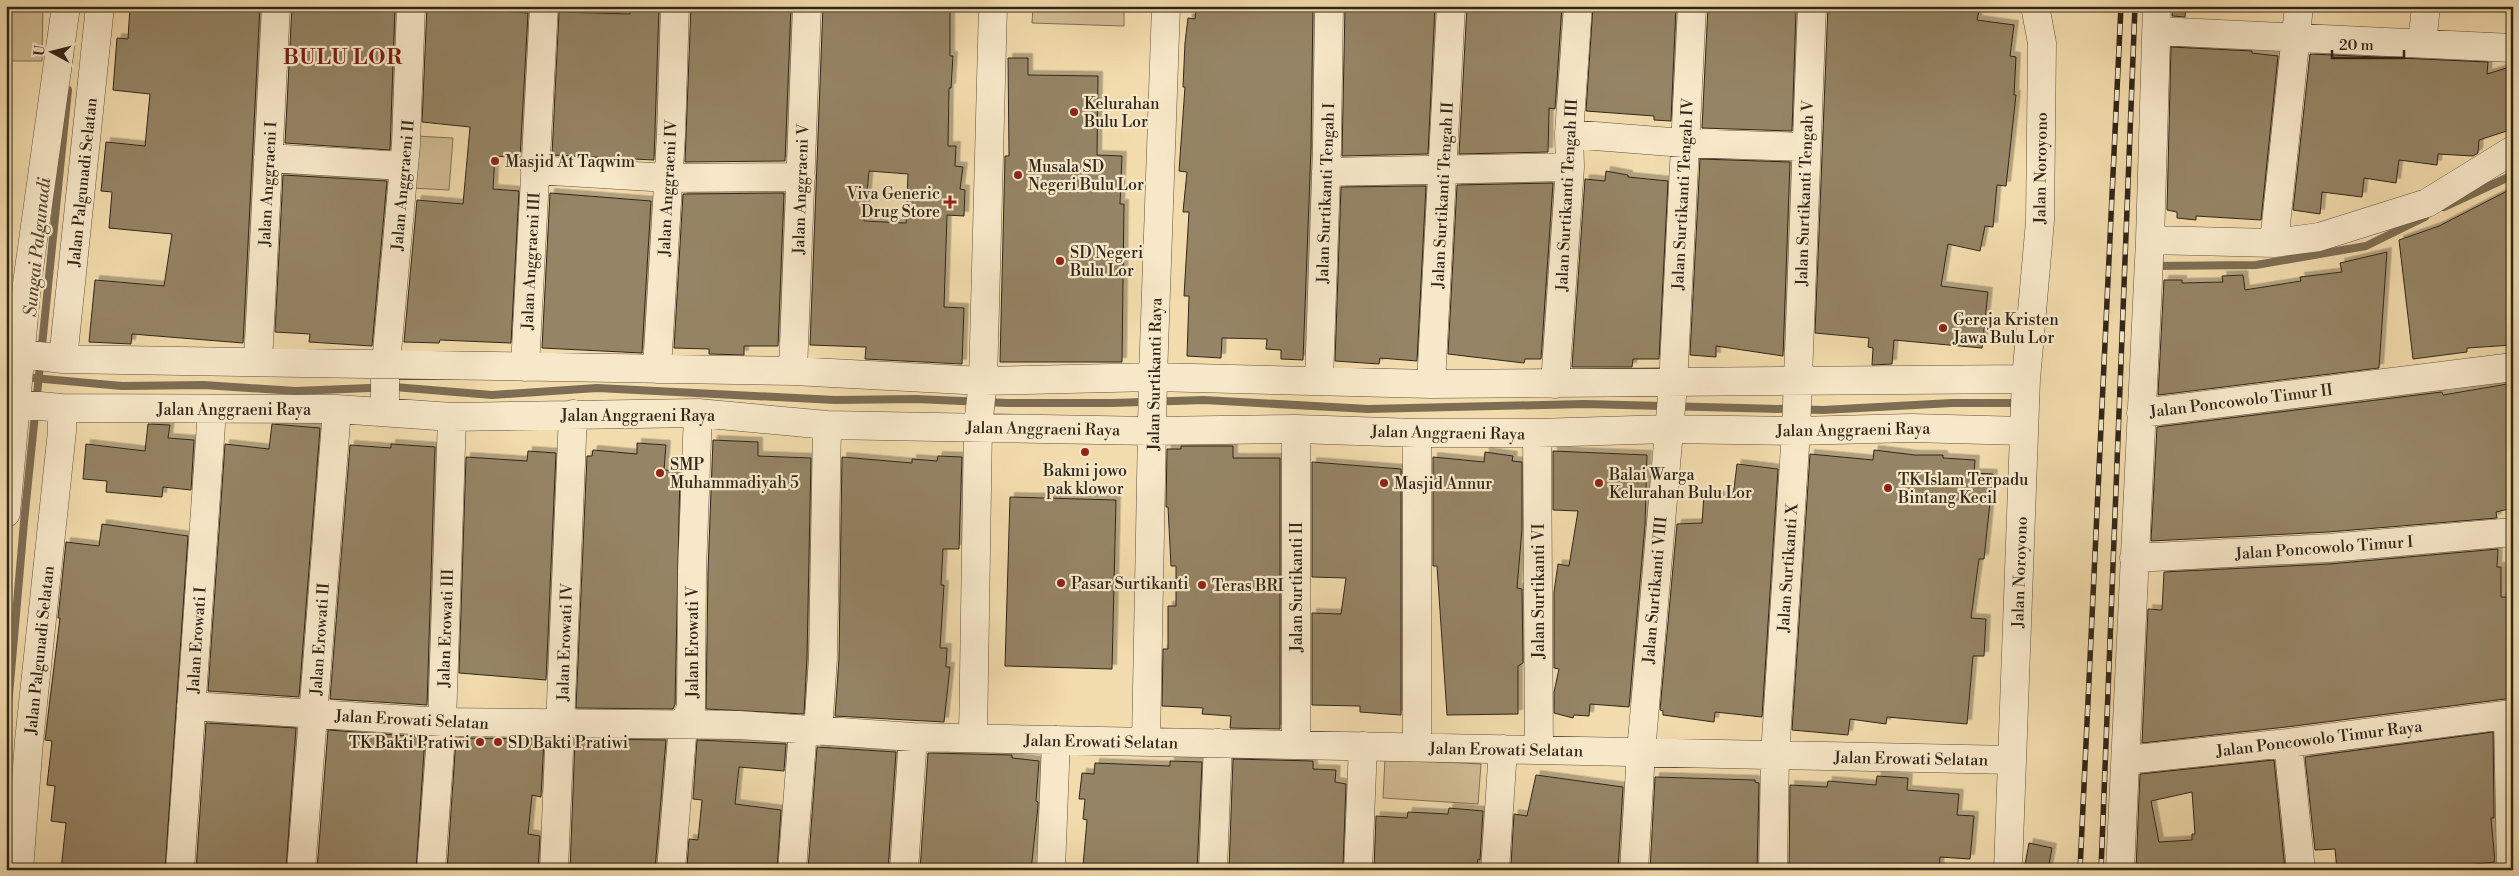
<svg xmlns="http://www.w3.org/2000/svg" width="2519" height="876" font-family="'Libre Bodoni',serif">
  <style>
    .green { fill: #d1bc93; stroke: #807156 }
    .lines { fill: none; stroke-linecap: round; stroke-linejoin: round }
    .stream { stroke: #7d6d53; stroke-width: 8 }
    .building { fill: #958465; stroke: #302619; fill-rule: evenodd; filter: url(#shadow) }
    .street-casing { stroke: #60533e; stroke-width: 29 }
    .street { stroke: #f7e8c9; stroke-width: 28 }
    .rail-casing { stroke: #302619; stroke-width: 5.5 }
    .rail { stroke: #f7e8c9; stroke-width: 4; stroke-dasharray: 11; stroke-linecap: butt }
    .poi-dot { fill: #8f2418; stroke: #f7e8c9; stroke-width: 2 }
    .labels { text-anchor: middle; stroke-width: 4.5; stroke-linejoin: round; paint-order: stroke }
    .poi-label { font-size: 16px; fill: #302619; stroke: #f7e8c9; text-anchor: start }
    .street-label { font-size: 16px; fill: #302619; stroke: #f7e8c9 }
    .water-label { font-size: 18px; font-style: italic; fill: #564a36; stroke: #f7e8c9 }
    .district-label { font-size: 21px; font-weight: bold; letter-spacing: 1px; fill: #7a1f14; stroke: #f7e8c9 }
  </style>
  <defs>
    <filter id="shadow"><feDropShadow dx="4.5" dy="-4.5" stdDeviation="0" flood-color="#0004"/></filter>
  </defs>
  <rect width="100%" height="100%" fill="#f2dbac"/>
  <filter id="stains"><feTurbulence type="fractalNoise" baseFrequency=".004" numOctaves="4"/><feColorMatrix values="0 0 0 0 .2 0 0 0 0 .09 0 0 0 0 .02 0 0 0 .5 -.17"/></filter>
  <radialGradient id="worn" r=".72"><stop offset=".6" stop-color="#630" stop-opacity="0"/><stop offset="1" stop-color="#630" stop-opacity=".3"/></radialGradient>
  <path class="green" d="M6,6H43L42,61H6Z
    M1033,6H1124V26L1032,23Z
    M415,136L453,138L449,190L411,188Z
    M1385,759L1481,764L1478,804L1383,798Z"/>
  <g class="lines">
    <path class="stream" d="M2444,207L2513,175
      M2153,266L2256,265L2366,246L2425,217
      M22,377L122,386L204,385L296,391L394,387L492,395L597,388L835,400L916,399L1007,403H1112L1204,400L1368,409L1585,404L1823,410L1952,403H2015
      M6,730L24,522L68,90"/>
  </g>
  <path class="building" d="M130,6H260L243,343L132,334L131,344L89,342L95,280L164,286L172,234L109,228L112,192L101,191L106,142L145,146L150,94L113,90L117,38L128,39Z
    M292,6H395L390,150L285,143Z
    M427,6L528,13L520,158L495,156L493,189L519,191L511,343L440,340L439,343L404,342L417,200L463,204L470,127L422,122Z
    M630,6H659L654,160L552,155L559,12L630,14Z
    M691,6H791L785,161L685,162Z
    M823,6H950V56H953L951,88H949L948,146H956L955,166L963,167L960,189L965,190L964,216L947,215L944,307L964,308L962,364L865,359L866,347L810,345ZM869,171L908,174L906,223L864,221Z
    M1196,6H1313L1311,148L1303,360L1281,359V350L1266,349L1267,339L1222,338L1221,358L1187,356L1189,296H1184L1189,212H1183L1187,172L1179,171L1185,87H1183L1185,43L1188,18L1195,19Z
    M1345,6H1435L1428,154L1342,156Z
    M1467,6H1562L1555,109L1549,108V111L1548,152L1459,154Z
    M1593,6H1676L1671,121L1654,120V116L1586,111Z
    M1708,6H1752L1774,10L1775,6H1781L1796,10L1792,131L1702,128Z
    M1828,6H1980L1977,20L2014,25L2010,56L2016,57L2014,95H2016L2006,186L1997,185L1993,227L1985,226L1980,251L1948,244L1941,286L1988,292L1982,348L1894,340L1892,364L1872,365L1873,348L1868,347L1869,338L1815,333Z
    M2173,6H2186L2185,17L2172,16Z
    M2171,47L2252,51V53L2278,56L2261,220L2196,216V220L2177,218V212L2167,210Z
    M2310,54L2488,62L2487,74L2513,66V129L2479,140L2478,153L2473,156L2438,154L2437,165L2399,160L2396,183L2364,178L2362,197L2322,192L2320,214L2293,210Z
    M1008,58H1028V75L1098,76L1097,155L1122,156L1120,204H1124L1122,362H1000L1005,156H1009Z
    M1700,159L1790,162L1783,356L1716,346V357L1690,355Z
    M1606,171L1628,175V177L1668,181L1659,359H1633L1632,367H1572L1585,179L1605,181Z
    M283,175L387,181L372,346L309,342L310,334L275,332Z
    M1553,183L1541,359H1525L1524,363L1448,354L1457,185Z
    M1426,186L1417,361L1380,358L1379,364L1335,361L1341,187Z
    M2513,188V345L2467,348V352L2413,359L2399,240L2439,226Z
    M550,193L651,201L642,353L542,348Z
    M784,193L778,346H744V355L709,354V349L674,348L683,194Z
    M2387,252L2379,368L2158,395L2164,280H2182V283L2223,282L2222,276L2243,275L2245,290L2301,281L2300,277L2342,272L2340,263Z
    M2513,383V508L2496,512L2497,518L2328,532L2151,541L2157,427L2442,392L2443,395Z
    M148,424L170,425L168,438L194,440L191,490L163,487L162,497L106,492L107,481L83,479L86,444L145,451Z
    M272,424L320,428L299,697L208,691L225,444L269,449Z
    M713,440L758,442V456L811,458L807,657L804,714L706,709L708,571Z
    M637,443L666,445L664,470L680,471L675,704L673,709L576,708L587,456H592L593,450L637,454Z
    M391,444L435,447L427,705L330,699L350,445L391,448Z
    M1181,446H1233V458H1280V729L1230,728L1231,716L1202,714L1203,708L1162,706L1163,649H1168V606H1176V566H1171L1168,507H1166L1167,449H1181Z
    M1874,450L1915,455H1943V458L1975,460L1974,473L1993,474L1984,559H1979L1971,618L1986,619L1984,656H1973L1967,724L1887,717L1886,724L1850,719L1848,735L1792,730L1810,454L1873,460Z
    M528,451L556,453L546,680L459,673L466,457L527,461Z
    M1553,451L1647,455L1645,524L1629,707L1590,704L1589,716L1574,715L1573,718L1554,713V692L1559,669L1554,668V592L1558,564L1569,566L1578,511L1553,510Z
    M1485,452L1513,456L1512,461L1522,462V529L1517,588L1522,589L1523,663L1518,666V714L1447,715L1437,566H1433V457L1484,462Z
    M938,456L962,457L959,549H943L941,585H944L940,648H947L946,667H950L944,722L835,716L839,658L842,457L912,463V459L937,461Z
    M1312,462L1401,469V715L1360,712V706L1312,705V613L1341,614L1346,578L1312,577Z
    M1737,464L1778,469L1762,717L1715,712L1714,722L1663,715V711L1660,710L1677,524L1702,523L1704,495L1733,497Z
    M1010,497L1116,500L1112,669L1005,666Z
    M102,524L188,536L165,870H61L66,823L51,821L55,786L47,785L52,741L45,740L60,618H58L66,542L99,546Z
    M2498,549L2497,567H2501V597H2513V698L2286,727L2142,743L2148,609L2162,610L2164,572L2330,564Z
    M206,723L296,728L286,870H196Z
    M328,730L425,737L416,870H317Z
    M2493,732L2494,818H2491L2495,862L2447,867V870H2337L2335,849L2315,850L2305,757Z
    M456,738L544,739L541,797L532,795L528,834L540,836L538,870H447Z
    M575,739L666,740L655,869L609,865L608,870H570Z
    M697,740L786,744L784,771L739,767L735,804L781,810L777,870L687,866L689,839L698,840L702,800L693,799Z
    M817,747L896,752L888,870H808Z
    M928,753L1012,755V758L1039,761L1036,801L1038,802V806L1031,870H920Z
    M1233,759L1313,761V769L1336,770L1335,782L1346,784L1343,866H1335V870H1229Z
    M2274,760L2285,870H2136L2140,774ZM2192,792L2195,834H2192V840L2159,842L2151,801Z
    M1170,761L1202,762L1197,870H1128L1083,866L1087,820L1083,819L1085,799H1079L1082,773L1094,774L1095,763L1170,766Z
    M1536,775L1623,787L1618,869L1561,866L1560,869L1541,867L1540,870H1534L1511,865L1514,814L1527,816Z
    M1877,776L1908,778L1907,790L1959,794L1957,815L1974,816L1970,859L1940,857L1939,870H1789L1790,785L1827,787L1828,781L1876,785Z
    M1655,777L1755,780V782L1759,783L1757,870H1650Z
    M1449,808L1483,811L1480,860L1478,859L1476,870H1432L1397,866V870L1374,868L1376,816L1407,818L1408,812L1448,814Z
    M2029,843L2052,848L2048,870H2024Z"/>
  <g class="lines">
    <g class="street-casing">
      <path id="street" d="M2157,31L2513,48
        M2422,44L2426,6
        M1569,134L1684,143L1806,147
        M268,158L404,166
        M535,170L668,178L801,177
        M1326,172C1407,171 1489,168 1570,167
        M2150,240L2274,243L2319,237L2427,203L2513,150
        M2274,243L2299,6
        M6,352L63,359L793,371L983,381L1153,377L1431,384L2026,379
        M63,359L100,6
        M258,362L276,6
        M525,367L544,6
        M657,369L671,135L675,6
        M793,371L807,6
        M1319,380L1327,148L1329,6
        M1431,384L1451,6
        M1555,384L1570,167L1569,134L1578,6
        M6,403L62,408L337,409L452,417L698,413L827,425L1152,431L1296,429L1417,433H1537L1668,429L1796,431L1911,428L2024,431
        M385,412V374L406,144L411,6
        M2141,413L2513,367
        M1537,433L1539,750
        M6,513L27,283L66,6
        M2134,558L2329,548L2513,532
        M191,706L442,722L739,725L913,737L2012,760
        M2508,715L2511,870
        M973,738L978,426L983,381L993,6
        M1146,742L1153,377L1166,6
        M2288,743L2301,870
        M1296,745V429
        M1417,747V433
        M2126,760L2288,743L2513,714
        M19,870L29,741L62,431V408
        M180,870L212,410
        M301,870L337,409
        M431,870L442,722L452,417
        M554,870L573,414
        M671,870L683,725L691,708L692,571L698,413
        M792,870L803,730L818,731L823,658L827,425
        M904,870L913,737
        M1051,870L1056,740
        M1213,870L1218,743
        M1358,870L1363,746
        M1495,870L1503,749
        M1634,870L1641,752L1673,385L1692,6
        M1773,870L1775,755L1796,431L1812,6
        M2008,870L2026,379L2040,221L2042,43L2035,6
        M2120,870L2150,240L2157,6"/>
    </g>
    <use href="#street" class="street"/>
    <g class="rail-casing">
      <path id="rail" d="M2080,870L2121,6
        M2101,870L2135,6"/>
    </g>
    <use href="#rail" class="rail"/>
  </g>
  <g class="poi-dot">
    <circle cx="1074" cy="112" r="5"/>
    <circle cx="495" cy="161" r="5"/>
    <circle cx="1018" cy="175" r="5"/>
    <path d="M947.5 194.5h5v5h5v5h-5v5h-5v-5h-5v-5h5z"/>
    <circle cx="1060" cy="261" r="5"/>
    <circle cx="1943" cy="328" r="5"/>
    <circle cx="1085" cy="452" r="5"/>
    <circle cx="660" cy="473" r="5"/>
    <circle cx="1384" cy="483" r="5"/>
    <circle cx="1599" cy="483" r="5"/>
    <circle cx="1888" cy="488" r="5"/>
    <circle cx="1061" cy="583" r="5"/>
    <circle cx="1202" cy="585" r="5"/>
    <circle cx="480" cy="742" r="5"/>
    <circle cx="498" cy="742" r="5"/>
  </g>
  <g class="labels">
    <g class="poi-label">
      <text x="1084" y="109">Kelurahan<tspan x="1084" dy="18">Bulu Lor</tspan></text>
      <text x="505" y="167">Masjid At Taqwim</text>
      <text x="1028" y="172">Musala SD<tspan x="1028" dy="18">Negeri Bulu Lor</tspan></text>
      <text x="940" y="199" text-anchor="end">Viva Generic<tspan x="940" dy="18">Drug Store</tspan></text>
      <text x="1070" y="258">SD Negeri<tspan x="1070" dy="18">Bulu Lor</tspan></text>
      <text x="1953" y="325">Gereja Kristen<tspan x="1953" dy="18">Jawa Bulu Lor</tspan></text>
      <text x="670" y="470">SMP<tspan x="670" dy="18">Muhammadiyah 5</tspan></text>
      <text x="1085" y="476" text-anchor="middle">Bakmi jowo<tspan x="1085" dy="18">pak klowor</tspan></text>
      <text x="1609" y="480">Balai Warga<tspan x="1609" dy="18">Kelurahan Bulu Lor</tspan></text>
      <text x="1898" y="485">TK Islam Terpadu<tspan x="1898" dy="18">Bintang Kecil</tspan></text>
      <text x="1394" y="489">Masjid Annur</text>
      <text x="1071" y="589">Pasar Surtikanti</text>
      <text x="1212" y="591">Teras BRI</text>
      <text x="470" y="748" text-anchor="end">TK Bakti Pratiwi</text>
      <text x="508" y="748">SD Bakti Pratiwi</text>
    </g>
    <g class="street-label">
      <text transform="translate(2040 168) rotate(-89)" y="6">Jalan Noroyono</text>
      <text transform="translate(82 182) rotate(-84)" y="6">Jalan Palgunadi Selatan</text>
      <text transform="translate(267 184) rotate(-87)" y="6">Jalan Anggraeni I</text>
      <text transform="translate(402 185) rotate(-85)" y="6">Jalan Anggraeni II</text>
      <text transform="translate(667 188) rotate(-87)" y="6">Jalan Anggraeni IV</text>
      <text transform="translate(800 189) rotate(-88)" y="6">Jalan Anggraeni V</text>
      <text transform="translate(1325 193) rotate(-88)" y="6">Jalan Surtikanti Tengah I</text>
      <text transform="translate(1804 193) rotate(-88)" y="6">Jalan Surtikanti Tengah V</text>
      <text transform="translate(1682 194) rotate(-87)" y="6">Jalan Surtikanti Tengah IV</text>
      <text transform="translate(1442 195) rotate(-87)" y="6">Jalan Surtikanti Tengah II</text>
      <text transform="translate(1566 195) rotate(-87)" y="6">Jalan Surtikanti Tengah III</text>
      <text transform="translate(530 261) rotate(-87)" y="6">Jalan Anggraeni III</text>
      <text transform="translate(1154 374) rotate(-89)" y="6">Jalan Surtikanti Raya</text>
      <text transform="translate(2241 400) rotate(-7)" y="6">Jalan Poncowolo Timur II</text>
      <text x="234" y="415">Jalan Anggraeni Raya</text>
      <text x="638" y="421">Jalan Anggraeni Raya</text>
      <text transform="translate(1043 428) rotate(1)" y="6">Jalan Anggraeni Raya</text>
      <text transform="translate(1853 429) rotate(-1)" y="6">Jalan Anggraeni Raya</text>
      <text transform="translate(1448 432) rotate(1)" y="6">Jalan Anggraeni Raya</text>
      <text transform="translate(2324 547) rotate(-4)" y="6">Jalan Poncowolo Timur I</text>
      <text transform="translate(1787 568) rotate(-86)" y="6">Jalan Surtikanti X</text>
      <text transform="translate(2019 572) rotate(-88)" y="6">Jalan Noroyono</text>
      <text transform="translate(1296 587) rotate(-90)" y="6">Jalan Surtikanti II</text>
      <text transform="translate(1654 590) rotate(-85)" y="6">Jalan Surtikanti VIII</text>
      <text transform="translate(1538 591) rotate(-90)" y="6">Jalan Surtikanti VI</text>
      <text transform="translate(445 628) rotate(-88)" y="6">Jalan Erowati III</text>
      <text transform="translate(319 639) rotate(-86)" y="6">Jalan Erowati II</text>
      <text transform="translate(196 640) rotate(-86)" y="6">Jalan Erowati I</text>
      <text transform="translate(564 642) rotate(-88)" y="6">Jalan Erowati IV</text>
      <text transform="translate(692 642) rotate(-90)" y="6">Jalan Erowati V</text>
      <text transform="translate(39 650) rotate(-84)" y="6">Jalan Palgunadi Selatan</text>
      <text transform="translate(412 719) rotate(3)" y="6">Jalan Erowati Selatan</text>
      <text transform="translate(2319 738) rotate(-7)" y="6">Jalan Poncowolo Timur Raya</text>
      <text transform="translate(1101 741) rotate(1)" y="6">Jalan Erowati Selatan</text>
      <text transform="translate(1506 749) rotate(1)" y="6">Jalan Erowati Selatan</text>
      <text transform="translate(1911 758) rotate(1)" y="6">Jalan Erowati Selatan</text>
    </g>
    <g class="water-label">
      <text transform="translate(37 247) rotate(-84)" y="6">Sungai Palgunadi</text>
    </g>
    <g class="district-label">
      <text x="343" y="64">BULU LOR</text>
    </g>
  </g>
  <rect width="2519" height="876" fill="none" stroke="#f2dbac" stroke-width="25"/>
  <rect x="8" y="8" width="2504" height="861" fill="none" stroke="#302619" stroke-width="2.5"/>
  <rect x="12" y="12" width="2494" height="851" fill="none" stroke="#302619"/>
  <g transform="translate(52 52) rotate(277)" stroke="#f7e8c9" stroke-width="4" paint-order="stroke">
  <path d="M0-4L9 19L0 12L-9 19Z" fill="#302619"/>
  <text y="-8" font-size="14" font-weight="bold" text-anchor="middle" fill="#302619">U</text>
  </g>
  <path d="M2332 50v8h72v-8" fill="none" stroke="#302619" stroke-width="2.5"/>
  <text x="2339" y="50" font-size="15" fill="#302619" stroke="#f7e8c9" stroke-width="4" paint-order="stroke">20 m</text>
  <rect width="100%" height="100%" filter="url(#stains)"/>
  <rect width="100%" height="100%" fill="url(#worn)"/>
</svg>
